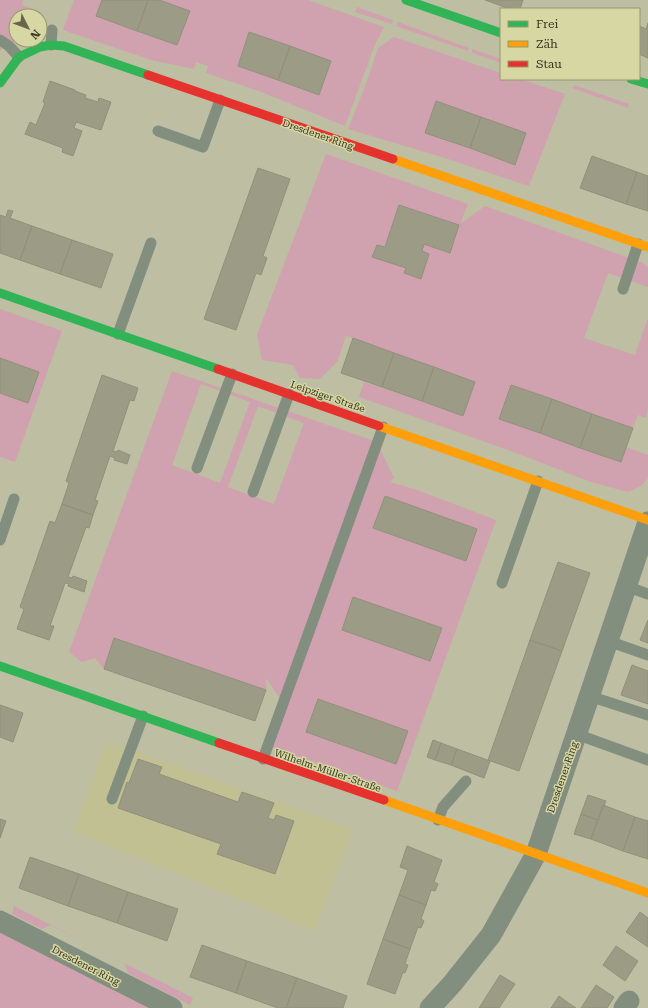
<svg xmlns="http://www.w3.org/2000/svg" width="648" height="1008" font-family="'Roboto Serif',serif">
  <style>
    .built { fill: #c0c093 }
    .green { fill: #d0a1ae; fill-rule: evenodd }
    .building { fill: #9c9c86; stroke: #90907b }
    .lines { fill: none; stroke-linecap: round; stroke-linejoin: round }
    .lane { stroke: #828f7f; stroke-width: 11 }
    .street { stroke: #828f7f; stroke-width: 21 }
    .fast { stroke: #30b455; stroke-width: 9 }
    .slow { stroke: #ff9f0a; stroke-width: 9 }
    .jam { stroke: #e5322d; stroke-width: 9 }
    .labels { text-anchor: middle; stroke-width: 3; stroke-linejoin: round; paint-order: stroke }
    .street-label { font-size: 10px; fill: #363621; stroke: #d7d7a3 }
  </style>
  <rect width="100%" height="100%" fill="#bebea3"/>
  <path class="built" d="M107,741L353,829L315,930L73,832Z"/>
  <path class="green" d="M0,0H23L22,5L41,12L39,16H16V40L5,45L0,51Z
    M74,0H102L96,16L177,45L190,11L159,0H308L384,27L374,47L345,126L259,91L206,73L208,66L196,62L194,69L151,60L63,30ZM249,32L331,61L319,95L238,66Z
    M357,7L393,20L392,24L355,12Z
    M398,22L469,48L468,51L396,26Z
    M394,37L501,73V79H520L565,94L529,186L445,158L348,129L369,76L378,48ZM436,101L526,133L516,164L425,133Z
    M472,49L501,59V63L473,53L472,52Z
    M574,85L629,104L628,108L572,88Z
    M326,154L468,204L460,224L485,206L643,263L648,267V287L608,273L584,338L635,355L648,318V408L646,418L638,415L633,428L511,385L499,419L621,462L626,447L648,455V478L641,486L628,492L591,482L511,451L359,397L364,382L463,415L475,382L346,336L337,362L320,379L300,378L293,365L262,360L257,335ZM399,205L459,225L450,253L424,244L422,251L429,254L421,279L405,273L406,268L373,257L377,245L385,247Z
    M0,309L62,331L15,462L1,457L0,458V393L28,403L39,372L0,358Z
    M172,371L377,442L394,478L390,482L414,489L496,520L397,791L268,746L281,700L266,678V690L115,638L104,669L95,658L82,662L69,652ZM201,384L250,402L220,483L172,465ZM258,406L304,423L274,504L228,487ZM385,496L477,529L466,561L373,528ZM353,598L442,629L430,661L342,630ZM318,699L408,731L396,764L306,732Z
    M14,906L84,942L50,925L42,929L12,914Z
    M0,932L148,1008H0Z
    M88,945L193,998L190,1005L128,973L125,964Z"/>
  <path class="building" d="M102,0H148L137,31L96,16Z
    M148,0H159L190,11L177,45L137,31Z
    M485,0H523L520,9H510Z
    M648,23V58L639,54V26L646,29Z
    M249,32L290,46L278,80L238,66Z
    M290,46L331,61L319,95L278,80Z
    M50,81L75,90V91L86,95L85,98L98,102L99,98L111,102L101,130L76,122L74,128L82,131L73,156L62,152L63,148L25,134L30,122L36,125L45,103L43,102Z
    M436,101L481,117L470,148L425,133Z
    M481,117L526,133L515,165L470,148Z
    M592,156L637,172L626,204L580,188Z
    M258,168L290,179L263,256L267,258L261,275L256,273L236,330L204,319Z
    M637,172L648,176V211L626,204Z
    M399,205L459,225L450,253L424,244L422,251L429,254L421,279L404,273L406,268L372,257L377,245L385,247Z
    M8,210L13,211L10,218L32,226L20,260L0,253V215L6,217Z
    M32,226L72,240L60,274L20,260Z
    M72,240L113,254L101,288L60,274Z
    M353,338L394,353L382,387L341,373Z
    M394,353L434,367L422,401L382,387Z
    M0,358L39,372L28,403L0,393Z
    M434,367L475,382L463,416L422,401Z
    M102,375L138,388L134,401L130,400L113,451L117,452L118,450L130,455L127,464L114,460L115,458L110,456L95,500L98,501L93,515L62,504L69,483L66,481Z
    M511,385L552,399L540,433L499,419Z
    M552,399L592,414L580,448L540,433Z
    M592,414L633,428L621,462L580,448Z
    M385,496L477,529L466,561L373,528Z
    M62,504L93,515L89,528L86,527L68,577L72,578L73,576L87,581L84,592L68,586L69,584L65,583L50,626H54L49,640L17,629L24,609L20,607L50,521L55,523Z
    M558,562L590,573L562,651L530,640Z
    M353,597L442,628L430,661L342,630Z
    M648,620V643L640,640Z
    M114,638L266,690L255,721L104,669Z
    M530,640L562,651L519,771L488,760Z
    M632,665L648,671V704L621,695Z
    M318,699L408,731L396,764L306,732Z
    M0,705L23,713L13,742L0,737Z
    M433,740L441,743L435,760L427,757Z
    M441,743L457,749L451,765L435,760Z
    M457,749L490,761L484,778L451,765Z
    M138,759L162,767L159,774L238,802L242,792L274,803L268,818L274,820L276,815L294,821L275,874L217,854L221,844L118,808L127,782L129,783Z
    M588,795L606,801L598,820L581,814Z
    M603,805L635,817L623,851L591,839Z
    M581,814L598,820L591,839L574,834Z
    M635,817L648,821V859L623,851Z
    M0,819L6,821L0,838Z
    M407,846L442,860L434,882L438,884L435,891L431,890L426,905L399,895L408,870L400,867Z
    M30,857L79,874L68,906L19,888Z
    M79,874L128,892L117,923L68,906Z
    M128,892L178,909L167,941L117,923Z
    M399,895L426,905L421,919L424,921L421,928L418,927L410,949L383,939Z
    M640,912L648,918V947L626,932Z
    M383,939L410,949L405,964L408,965L405,973L403,972L395,994L367,984Z
    M202,945L247,961L236,993L190,977Z
    M616,946L638,961L625,981L603,965Z
    M247,961L297,978L286,1008H278L236,993Z
    M500,975L515,984L499,1008H479Z
    M297,978L347,996L343,1008H286Z
    M596,985L614,997L607,1008H581Z
    M559,996L567,1002L576,1008H551Z"/>
  <g class="lines">
    <path class="lane" d="M0,40L9,46L19,57
      M51,45L52,30
      M158,131L203,147L220,100
      M623,289L638,244
      M118,334L151,243
      M197,468L232,374
      M253,492L289,394
      M0,540L14,499
      M502,583L538,481
      M626,586L648,594
      M608,641L648,655
      M589,696L648,715
      M576,734L648,760
      M263,759L383,427
      M112,799L143,716
      M438,820L443,807L466,781"/>
    <path class="street" d="M0,921L172,1008
      M430,1008L452,984L491,935L536,854L648,522
      M624,1008L629,1001"/>
    <path class="fast" d="M406,0L501,33
      M631,79L648,84
      M0,83L19,57L40,47L51,45L64,46L148,75
      M0,293L218,369
      M0,666L219,743"/>
    <path class="slow" d="M393,159L648,247
      M379,426L648,520
      M384,800L648,893"/>
    <path class="jam" d="M148,75L393,159
      M218,369L379,426
      M219,743L384,800"/>
  </g>
  <g class="labels">
    <g class="street-label">
      <text transform="translate(318 134) rotate(19)" y="4">Dresdener Ring</text>
      <text transform="translate(328 396) rotate(19)" y="4">Leipziger Straße</text>
      <text transform="translate(328 770) rotate(19)" y="4">Wilhelm-Müller-Straße</text>
      <text transform="translate(562 777) rotate(-71)" y="4">Dresdener Ring</text>
      <text transform="translate(86 965) rotate(27)" y="4">Dresdener Ring</text>
    </g>
  </g>
  <rect x="500" y="8" width="140" height="72" fill="#d7d7a3" stroke="#97976f"/>
  <rect x="508" y="21" width="20" height="6" fill="#30b455" stroke="#97976f"/>
  <text x="536" y="28" font-size="12" fill="#363621">Frei</text>
  <rect x="508" y="41" width="20" height="6" fill="#ff9f0a" stroke="#97976f"/>
  <text x="536" y="48" font-size="12" fill="#363621">Zäh</text>
  <rect x="508" y="61" width="20" height="6" fill="#e5322d" stroke="#97976f"/>
  <text x="536" y="68" font-size="12" fill="#363621">Stau</text>
  <g transform="translate(28 28) rotate(132)"><circle r="19" fill="#d7d7a3" stroke="#97976f"/>
  <path d="M0-3L7 15L0 10L-7 15Z" fill="#66664e"/>
  <text y="-6" font-size="11" font-weight="bold" text-anchor="middle" fill="#363621">N</text>
  </g>
</svg>
